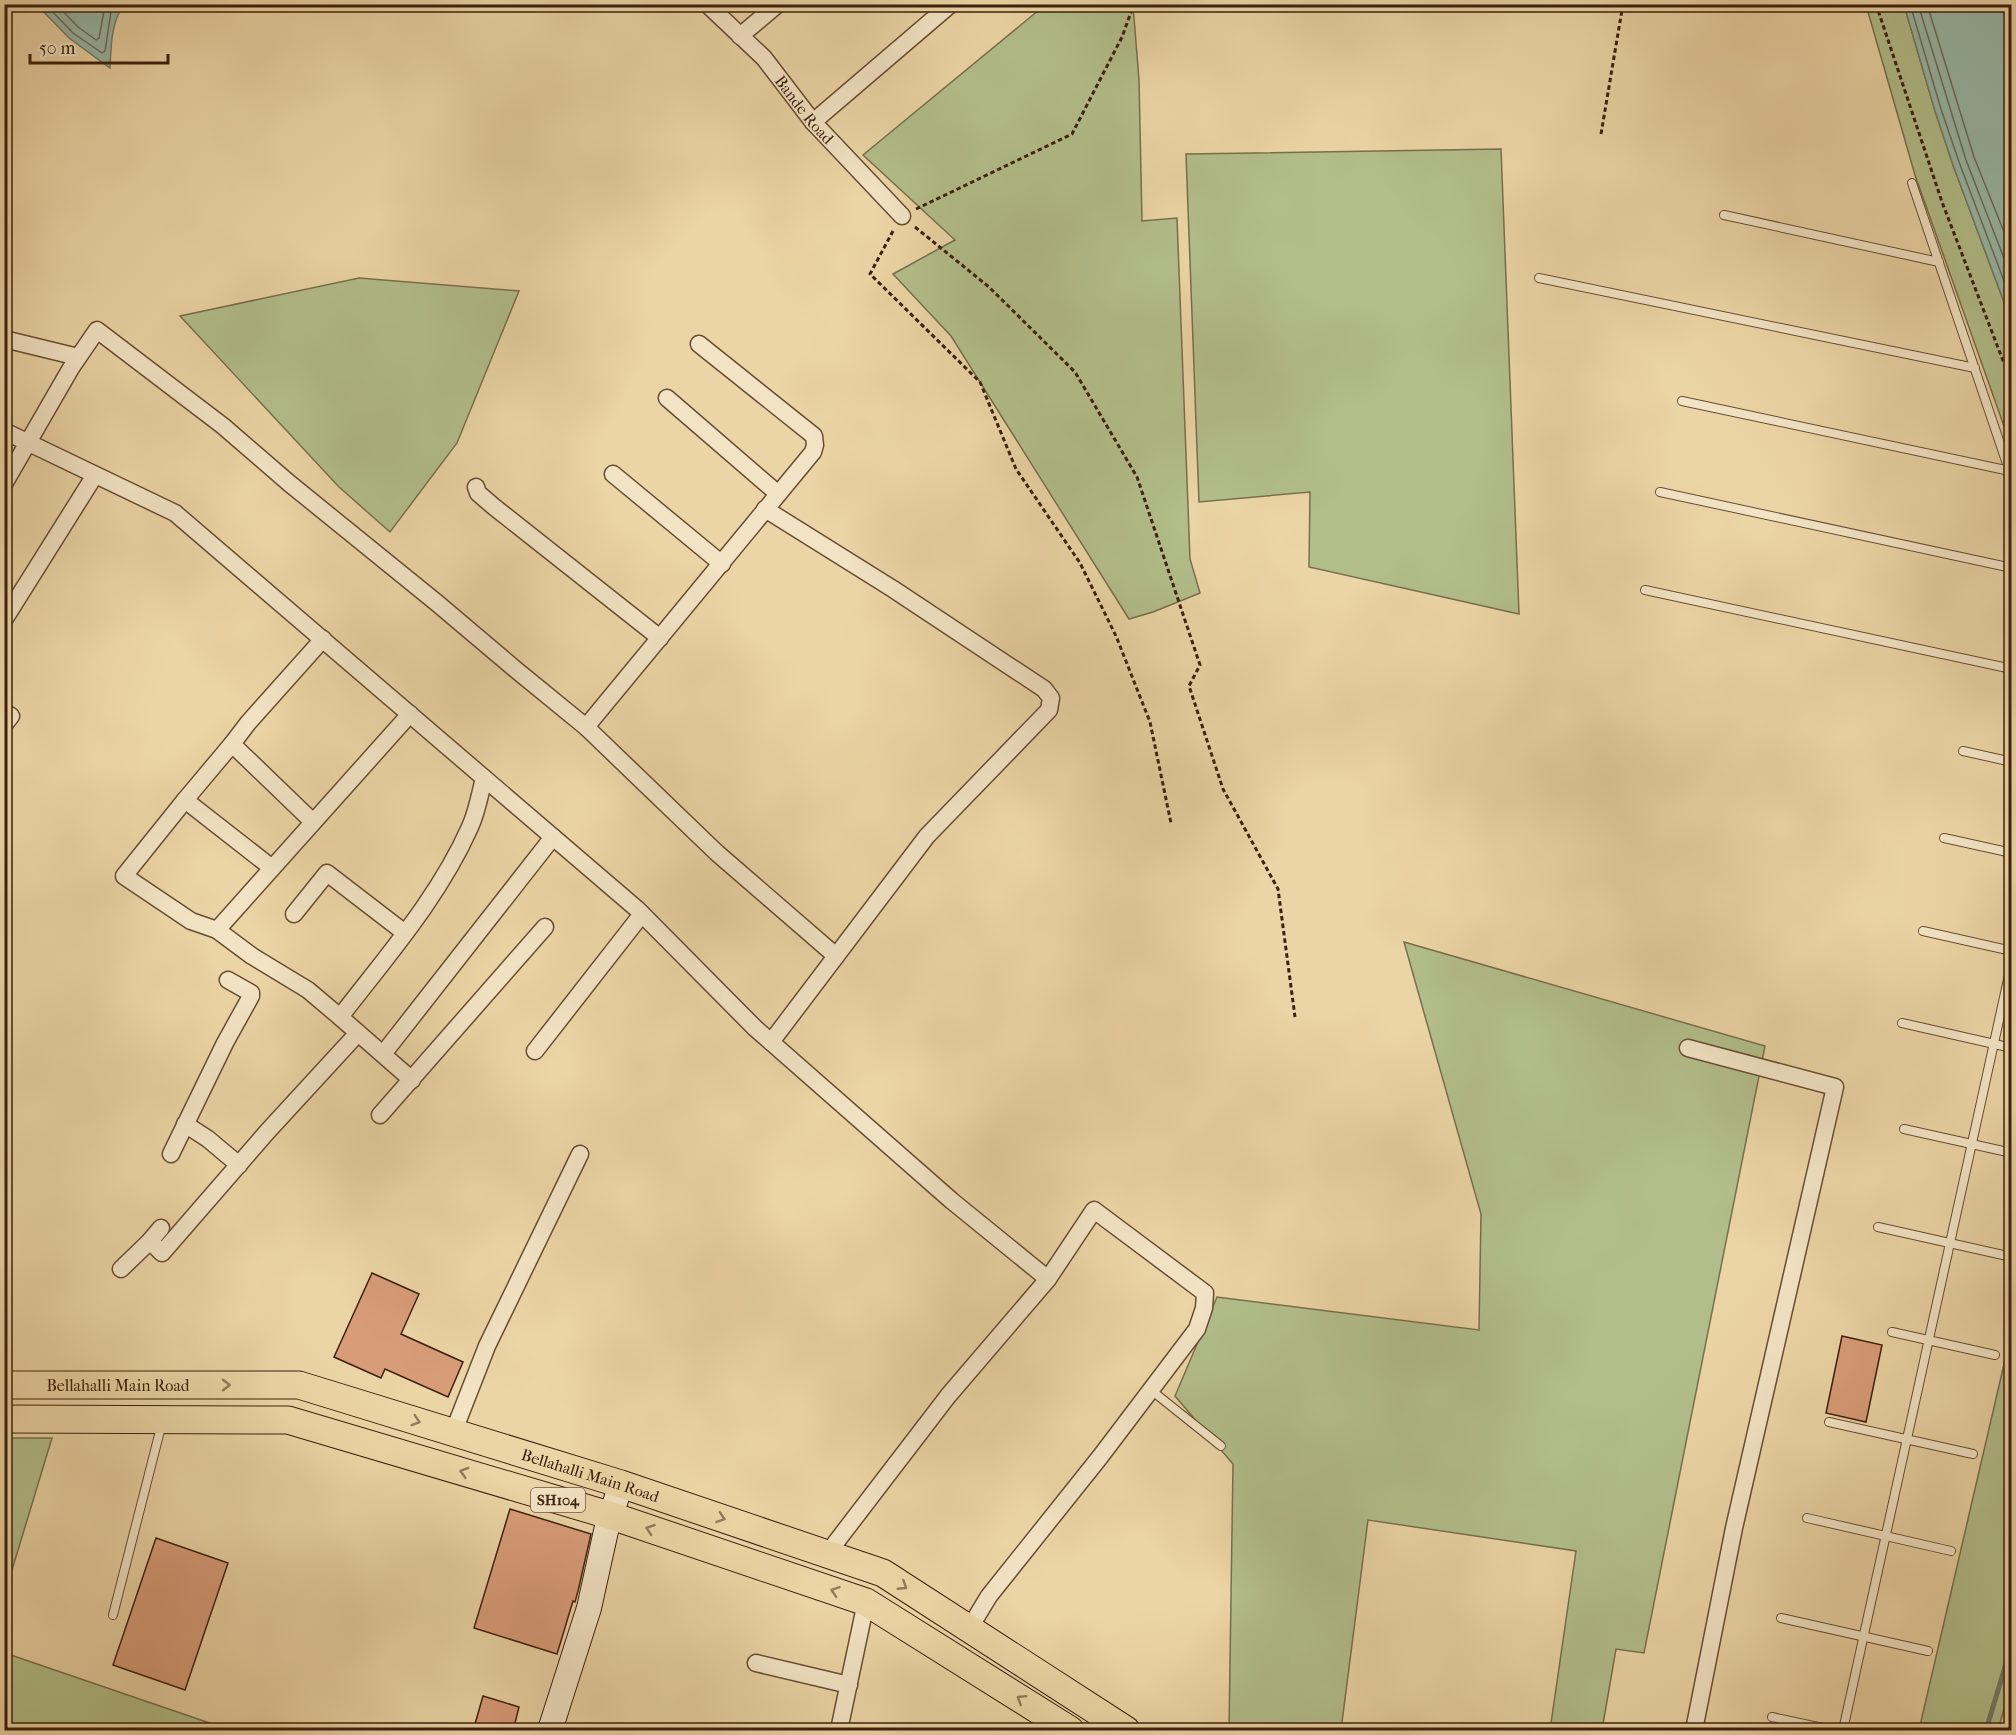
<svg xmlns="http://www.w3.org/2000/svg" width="2016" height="1735" font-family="'IM FELL French Canon',serif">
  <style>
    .green { fill: #b2be8a; stroke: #786f4c; stroke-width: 1.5 }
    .water { fill: #98b8a7; stroke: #747b69; stroke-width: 1.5 }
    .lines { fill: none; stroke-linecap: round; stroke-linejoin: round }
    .shore { stroke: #6a6c5a; stroke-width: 1.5 }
    .stream { stroke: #747b69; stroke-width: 5 }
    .building { fill: #d89c79; stroke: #3d200d; stroke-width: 1.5 }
    .lane-casing { stroke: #684d33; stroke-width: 10 }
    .street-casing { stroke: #684d33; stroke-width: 19 }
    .secondary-casing { stroke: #3d200d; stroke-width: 26 }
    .primary-casing { stroke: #3d200d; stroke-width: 29 }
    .path { stroke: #3d200d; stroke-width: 3; stroke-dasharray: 4.5 3; stroke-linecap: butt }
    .lane { stroke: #f2e3c4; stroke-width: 8 }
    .street { stroke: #f2e3c4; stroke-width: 16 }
    .secondary { stroke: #f2e3c4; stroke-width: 24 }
    .primary { stroke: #ebd4a5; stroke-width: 27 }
    .oneway { stroke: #947a59 }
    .labels { text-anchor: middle; stroke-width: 4.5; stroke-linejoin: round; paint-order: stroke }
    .shield { fill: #f2e3c4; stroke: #735a44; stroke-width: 1.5 }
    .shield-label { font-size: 15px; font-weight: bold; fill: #3d200d }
    .street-label { font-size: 16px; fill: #3d200d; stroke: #f2e3c4 }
  </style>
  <rect width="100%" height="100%" fill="#ebd4a5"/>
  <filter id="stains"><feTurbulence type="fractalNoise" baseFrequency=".00333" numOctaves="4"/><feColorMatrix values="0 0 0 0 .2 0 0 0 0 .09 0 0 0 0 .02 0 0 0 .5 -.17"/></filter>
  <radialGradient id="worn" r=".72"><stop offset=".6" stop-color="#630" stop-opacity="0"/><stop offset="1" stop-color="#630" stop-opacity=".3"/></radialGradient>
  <path class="green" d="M1045,5H1133L1139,80L1142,221L1177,218L1190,559L1200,593L1153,612L1129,619L951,336L893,274L955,240L863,155Z
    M1866,5H1904L1935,111L1953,165L2011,321V446L1915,175Z
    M1501,149L1519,614L1309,567L1310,492L1199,502L1186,154Z
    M359,278L519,291L457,443L390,532L339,487L180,316Z
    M1404,942L1765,1046L1644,1653L1616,1649L1602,1730H1550L1576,1551L1368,1520L1341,1730H1229L1233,1464L1175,1396L1217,1297L1479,1330L1481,1214Z
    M2011,1334V1685L1998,1730H1919Z
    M5,1438H52L5,1593L4,1438Z
    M5,1653L230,1730H5Z"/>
  <path class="water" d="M37,5H124C111,21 111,47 110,68L69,38Z
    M1904,5H2011V321L1953,165L1935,111Z"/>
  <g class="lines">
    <path class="shore" d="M45,4L73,33L102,53L105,51L111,12L116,4
      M56,4L78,27L96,40L99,38L104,11L107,4
      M1910,4L1941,109L1959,162L2012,302
      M1918,4L1966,160L2012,279
      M1927,4L1974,157L2012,252"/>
    <path class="stream" d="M1986,1730L2012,1644"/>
  </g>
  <path class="building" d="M372,1273L419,1294L401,1334L463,1362L448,1397L385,1369L381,1378L334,1357Z
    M1842,1336L1882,1345L1866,1422L1826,1413Z
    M510,1509L591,1534L578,1591L575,1602L573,1601L557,1654L474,1628Z
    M156,1538L228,1563L185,1690L113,1665Z
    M483,1696L519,1707L513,1731H473Z"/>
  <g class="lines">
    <g class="lane-casing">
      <path id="lane" d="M1912,183L2011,476
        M1724,215L1939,262
        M1539,278L1975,368
        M1682,401L2010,471
        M1660,492L2012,568
        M1645,590L2012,669
        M1963,751L2012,762
        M1944,838L2012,853
        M1923,931L2012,951
        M1902,1023L2012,1048
        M1904,1129L2012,1153
        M1878,1227L2012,1257
        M1892,1332L1995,1355
        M1151,1390L1221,1446
        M1829,1422L1973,1454
        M1807,1518L1951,1551
        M113,1615L162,1423
        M1781,1618L1928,1651
        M1772,1717L1832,1730
        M1843,1730L2012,961"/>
    </g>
    <g class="street-casing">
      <g id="street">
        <path id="s1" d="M707,4L764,58L813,122L902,216"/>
        <path d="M740,36L778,4"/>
        <path d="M813,122L951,4"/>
        <path d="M4,339L78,357"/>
        <path d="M667,398L777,493"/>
        <path d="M4,431L175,513L637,909L755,1028L952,1201L1048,1279"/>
        <path d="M613,474L722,564"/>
        <path d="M4,484L71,368L97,330L223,426L289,483L437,603L515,669L586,727L717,853L836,956"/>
        <path d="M476,487L478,493L493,506L660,638"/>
        <path d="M765,509L893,589L1044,689L1051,698L1049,710L927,836L771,1042"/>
        <path d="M4,620L95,475"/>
        <path d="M4,712L11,716L4,725"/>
        <path d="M586,727L813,452L815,445L814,436L699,344"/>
        <path d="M232,744L185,800L272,868"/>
        <path d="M185,800L124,876L191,921L217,930"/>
        <path d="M313,822L232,744L248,723L323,639"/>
        <path d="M294,914L327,873L405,933"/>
        <path d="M340,1017L308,990L252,956L217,930L410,714"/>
        <path d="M1688,1048L1835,1087L1734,1528L1694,1730"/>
        <path d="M535,1051L642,914"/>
        <path d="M383,1054L553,837"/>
        <path d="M412,1080L340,1017C387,956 439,897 470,827C477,812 480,794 484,778"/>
        <path d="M380,1115L545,927"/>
        <path d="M185,1124L208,1139L239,1165"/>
        <path d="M171,1154L225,1043L251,996V993L228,980"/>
        <path d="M150,1241L161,1228"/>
        <path d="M121,1269L150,1241L162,1253L267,1132L358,1033"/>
        <path d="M453,1433L487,1346L580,1154"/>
        <path d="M827,1554L948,1396L1048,1279L1094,1210L1205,1293L1204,1308L1197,1329L1100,1457L989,1596L969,1629"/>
        <path d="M756,1663L849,1685"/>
        <path d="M839,1730L866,1602"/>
      </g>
    </g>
    <g class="secondary-casing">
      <path id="secondary" d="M550,1730L589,1608L606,1531L621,1484"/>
    </g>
    <g class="primary-casing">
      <g id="primary">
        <path id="s2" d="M4,1385H299L621,1484L883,1573L1126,1730"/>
        <path d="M4,1419L288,1420L612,1516L866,1602L1070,1730"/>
      </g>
    </g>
    <path class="path" d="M1876,4L1942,202L2012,384
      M1601,134L1623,4
      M916,209L1072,134L1122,37L1134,4
      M915,227L989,287L1075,372L1137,477L1200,665L1189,686L1223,789L1278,889L1295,1017
      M893,231L870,274L980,382L1016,469L1080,563L1116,636L1150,722L1171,823"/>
    <use href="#lane" class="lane"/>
    <use href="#street" class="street"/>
    <use href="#secondary" class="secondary"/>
    <use href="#primary" class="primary"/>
  </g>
  <defs><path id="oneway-chevron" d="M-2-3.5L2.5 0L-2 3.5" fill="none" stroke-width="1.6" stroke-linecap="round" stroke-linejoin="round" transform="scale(1.5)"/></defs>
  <g class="oneway">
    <use href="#oneway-chevron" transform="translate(226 1385)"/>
    <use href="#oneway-chevron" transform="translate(416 1421) rotate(17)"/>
    <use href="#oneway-chevron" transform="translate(464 1472) rotate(-164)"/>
    <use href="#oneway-chevron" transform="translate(721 1518) rotate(19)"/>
    <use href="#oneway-chevron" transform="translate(650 1529) rotate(-161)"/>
    <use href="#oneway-chevron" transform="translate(903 1586) rotate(33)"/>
    <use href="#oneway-chevron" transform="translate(835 1591) rotate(-161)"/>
    <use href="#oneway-chevron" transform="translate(1021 1699) rotate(-148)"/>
  </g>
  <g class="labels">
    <rect class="shield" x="531" y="1488" width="54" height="24" rx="4.5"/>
    <g class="shield-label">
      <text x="558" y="1505">SH104</text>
    </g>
    <g class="street-label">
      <text dy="6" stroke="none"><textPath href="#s1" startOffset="144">Bande Road</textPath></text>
      <text dy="6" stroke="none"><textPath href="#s2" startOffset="114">Bellahalli Main Road</textPath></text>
      <text dy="6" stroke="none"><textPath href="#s2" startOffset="600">Bellahalli Main Road</textPath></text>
    </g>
  </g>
  <rect width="2016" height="1735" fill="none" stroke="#ebd4a5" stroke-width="24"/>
  <rect x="6" y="6" width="2004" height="1723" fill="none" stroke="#3d200d" stroke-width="3"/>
  <rect x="12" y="12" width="1992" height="1711" fill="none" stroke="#3d200d" stroke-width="1.5"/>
  <path d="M30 54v9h138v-9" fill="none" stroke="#3d200d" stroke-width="3"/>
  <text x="39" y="54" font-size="18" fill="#3d200d" stroke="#f2e3c4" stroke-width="4.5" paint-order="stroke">50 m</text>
  <rect width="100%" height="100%" filter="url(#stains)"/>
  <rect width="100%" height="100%" fill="url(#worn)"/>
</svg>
